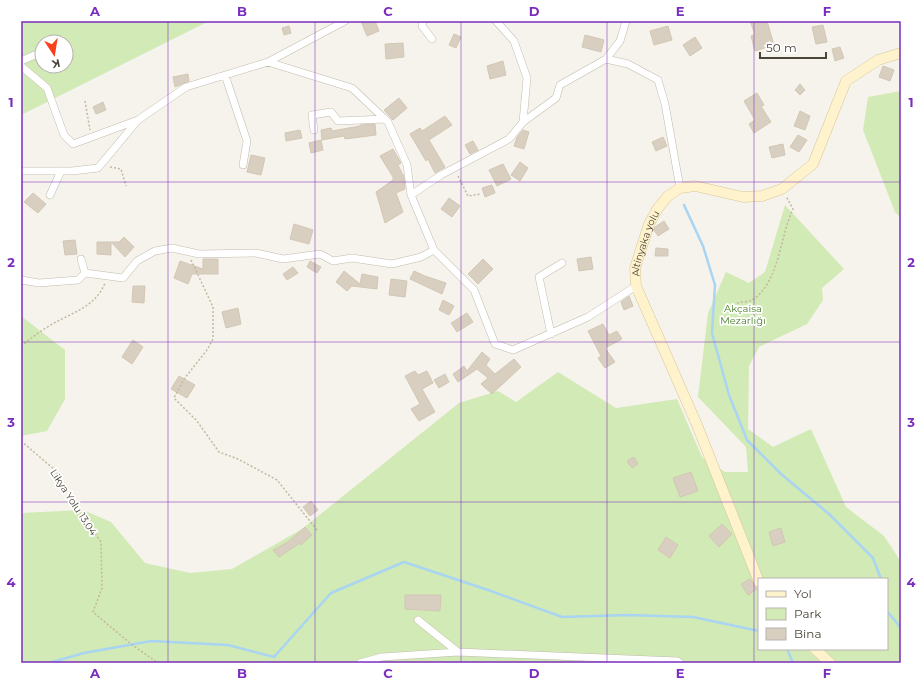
<svg xmlns="http://www.w3.org/2000/svg" width="922" height="684" font-family="Montserrat,sans-serif">
  <style>
    .green { fill: #d2eab5; fill-rule: evenodd }
    .lines { fill: none; stroke-linecap: round; stroke-linejoin: round }
    .stream { stroke: #a9d4f2; stroke-width: 2.5 }
    .building { fill: #d8cfc1; stroke: #d3c7b4 }
    .street-casing { stroke: #c2bbae; stroke-width: 8 }
    .secondary-casing { stroke: #d6c79b; stroke-width: 11 }
    .path { stroke: #c4b79f; stroke-width: 1.5; stroke-dasharray: 2 2; stroke-linecap: butt }
    .street { stroke: #fff; stroke-width: 7 }
    .secondary { stroke: #fff3cd; stroke-width: 10 }
    .grid { fill: none; stroke: #7b2cbf; stroke-width: 1; stroke-opacity: 0.55 }
    .labels { text-anchor: middle; stroke-width: 3.5; stroke-linejoin: round; paint-order: stroke }
    .street-label { font-size: 10px; fill: #4b4439; stroke: #fff }
    .park-label { font-size: 10px; fill: #4a7f2a; stroke: #fff }
    .neatline { fill: none; stroke: #7b2cbf; stroke-width: 1.5 }
    .grid-label { font-size: 13px; text-anchor: middle; font-weight: bold; fill: #7b2cbf }
  </style>
  <rect width="100%" height="100%" fill="#f6f3ec"/>
  <path class="green" d="M21,21H209L21,115ZM42,42H66V66H42Z
    M901,91V218L895,212L863,130L868,97Z
    M785,205L844,269L822,288L823,300L807,324L759,347L749,366L748,429L773,447L811,429L846,507L884,536L901,562V663H21V513L83,510L111,522L145,563L190,573L232,569L302,529L459,403L498,391L516,402L558,372L616,408L677,399L702,457L725,472H748L746,447L698,397L708,313L726,272L749,283L765,272ZM759,579H887V649H759Z
    M21,316L65,350V399L47,431L21,436Z"/>
  <g class="lines">
    <path class="stream" d="M684,205L703,246L715,285L712,333L729,395L747,440L781,474L829,514L873,558L881,579
      M887,611L901,628
      M787,649L793,663
      M49,663L84,653L151,641L228,645L274,657L331,593L404,562L491,591L562,617L627,615L693,617L759,631"/>
  </g>
  <path class="building" d="M361,21H375L379,31L367,36Z
    M750,21H767L774,45L755,51L751,36L755,34Z
    M823,25L827,42L816,44L812,27Z
    M289,26L291,33L284,35L282,28Z
    M668,26L672,40L654,45L650,31Z
    M454,34L461,37L456,48L449,45Z
    M585,35L604,40L601,52L582,47Z
    M695,37L702,48L690,56L683,45Z
    M403,43L404,57L386,59L385,44Z
    M840,47L844,58L835,61L832,49Z
    M503,61L506,75L490,79L487,66Z
    M883,66L894,70L890,81L879,77Z
    M188,74L189,81L175,87L173,77Z
    M800,84L805,90L800,95L795,90Z
    M757,93L764,105L761,106L771,122L754,133L749,124L755,120L744,101Z
    M399,98L407,108L393,120L384,110Z
    M103,102L106,110L96,114L93,107Z
    M800,111L810,116L805,130L794,126Z
    M445,116L452,125L429,140L445,167L435,173L428,159L426,161L410,134L420,128L422,131Z
    M375,124L376,135L345,139L344,136L322,140L321,130L331,128L332,131L360,126V125Z
    M300,130L302,138L286,141L285,133Z
    M523,130L529,132L524,149L514,146L517,137Z
    M798,135L807,140L799,152L790,147Z
    M663,137L667,146L656,151L652,142Z
    M321,140L323,150L311,153L309,143Z
    M473,141L478,150L470,154L465,145Z
    M783,144L785,155L772,158L769,147Z
    M393,149L401,163L398,165L404,177L405,189L396,193L403,212L385,223L376,192L393,180V177L380,156Z
    M251,155L265,158L261,175L247,172Z
    M520,162L528,168L520,181L511,175Z
    M503,164L511,179L497,186L489,170Z
    M492,185L495,193L485,197L482,188Z
    M33,193L46,204L38,213L24,202Z
    M449,198L460,206L452,217L441,209Z
    M664,221L669,229L658,236L654,230L655,227Z
    M294,224L313,230L309,244L290,239Z
    M124,237L134,247L125,257L111,242V255L97,254V242H119Z
    M75,240L77,254L65,255L63,241Z
    M656,248L668,249V256H655Z
    M591,257L593,269L579,271L577,259Z
    M203,259H218V274H192L188,284L174,278L180,261L203,269Z
    M483,259L493,269L478,284L468,274Z
    M310,261L321,267L317,273L307,267Z
    M293,267L298,273L287,280L283,274Z
    M344,271L360,284L362,274L378,277L377,289L352,286L347,291L336,282Z
    M414,271L425,276L446,283L442,294L410,279Z
    M391,279L407,281L405,297L389,295Z
    M133,286H145L144,303L132,302Z
    M629,296L633,306L624,310L621,302Z
    M443,300L454,306L449,315L439,310Z
    M238,308L241,324L226,328L222,312Z
    M467,313L473,322L457,332L451,323Z
    M603,324L609,335L617,331L622,339L605,348L615,362L605,368L598,358L601,356L588,331Z
    M133,340L143,347L132,364L122,357Z
    M482,352L490,359L486,365L495,374L514,359L521,367L492,394L481,384L488,378L477,369L458,382L453,374L464,366L467,371Z
    M415,371L418,375L427,371L433,383L422,389L435,412L419,421L411,409L420,404L405,376Z
    M445,374L449,382L439,388L434,380Z
    M179,376L195,385L187,398L171,389Z
    M634,457L638,464L632,468L627,461Z
    M691,472L698,491L680,497L673,478Z
    M311,501L318,510L310,516L303,507Z
    M722,524L732,534L719,547L709,536Z
    M305,527L312,535L301,545L300,543L279,557L273,550L288,542Z
    M781,528L785,542L773,546L769,532Z
    M666,537L678,545L670,558L658,550Z
    M750,579L757,589L748,595L741,584Z
    M405,595H441L440,611L405,609Z"/>
  <g class="lines">
    <g class="street-casing">
      <path id="street" d="M345,21L268,62L352,88L388,122L407,165L411,195L434,250L474,290L495,344L513,350L588,317L636,286
        M423,21L422,26L432,39
        M496,21L514,41L527,78L523,122
        M606,59L628,64L658,80L665,104L680,188
        M21,61L37,54
        M21,66L47,88L64,135L73,144L138,120
        M225,75L247,141L243,165
        M314,130L312,115L331,112L338,121L385,119
        M21,171H72L98,168L138,120L186,87L268,62
        M50,195L61,171
        M411,195L441,175L509,139L523,122L556,98L560,85L606,59L620,41L626,21
        M81,259L85,273
        M21,280L39,283L78,280L85,273L123,278L137,261L155,251L172,248L199,254L256,253L283,259L320,254L333,261L352,258L392,264L421,257L434,250
        M551,334L539,277L562,263
        M418,620L458,652
        M360,663L382,657L458,652L677,661L680,663"/>
    </g>
    <g class="secondary-casing">
      <g id="secondary">
        <path id="s1" d="M759,582L697,425L636,286L635,268L649,224L658,208L668,196L680,188L695,186L743,197L762,196L782,189L813,164L846,81L878,60L901,53"/>
        <path d="M815,649L830,663"/>
      </g>
    </g>
    <path class="path" d="M85,101L90,130
      M110,167L121,169L126,186
      M458,176L468,196L481,194
      M191,260L213,307V339L207,350L184,379L174,398L197,421L219,452L238,459L277,480L317,530
      M737,303C741,302 748,302 752,300C779,284 780,236 793,209L786,196
      M21,346C30,339 39,332 49,326C70,313 95,308 105,283
      M21,441L55,470L78,510L101,542L102,588L93,612L131,644L158,663"/>
    <use href="#street" class="street"/>
    <use href="#secondary" class="secondary"/>
  </g>
  <path class="grid" d="M168,21V663M315,21V663M461,21V663M607,21V663M754,21V663M21,182H901M21,342H901M21,502H901"/>
  <g class="labels">
    <g class="street-label">
      <text dy="4" stroke="none"><textPath href="#s1" startOffset="365">Altinyaka yolu</textPath></text>
      <text transform="translate(74 502) rotate(57)" y="4">Likya Yolu 13.04</text>
    </g>
    <g class="park-label">
      <text x="743" y="312">Akçaisa<tspan x="743" dy="12">Mezarlığı</tspan></text>
    </g>
  </g>
  <rect width="922" height="684" fill="none" stroke="#ffffff" stroke-width="44"/>
  <rect x="758" y="578" width="130" height="72" fill="#ffffff" stroke="#b7b4b0"/>
  <rect x="766" y="591" width="20" height="6" fill="#fff3cd" stroke="#b7b4b0"/>
  <text x="794" y="598" font-size="12" fill="#4b4439">Yol</text>
  <rect x="766" y="608" width="20" height="12" fill="#d2eab5" stroke="#b7b4b0"/>
  <text x="794" y="618" font-size="12" fill="#4b4439">Park</text>
  <rect x="766" y="628" width="20" height="12" fill="#d8cfc1" stroke="#b7b4b0"/>
  <text x="794" y="638" font-size="12" fill="#4b4439">Bina</text>
  <g transform="translate(54 54) rotate(168)"><circle r="19" fill="#ffffff" stroke="#b7b4b0"/>
  <path d="M0-3L7 15L0 10L-7 15Z" fill="#fc3f1d"/>
  <text y="-6" font-size="11" font-weight="bold" text-anchor="middle" fill="#4b4439">K</text>
  </g>
  <path d="M760 52v6h66v-6" fill="none" stroke="#4b4439" stroke-width="2"/>
  <text x="766" y="52" font-size="12" fill="#4b4439" stroke="#ffffff" stroke-width="3" paint-order="stroke">50 m</text>
  <rect x="22" y="22" width="878" height="640" class="neatline"/>
  <g class="grid-label">
    <text x="95" y="16">A</text>
    <text x="242" y="16">B</text>
    <text x="388" y="16">C</text>
    <text x="534" y="16">D</text>
    <text x="680" y="16">E</text>
    <text x="827" y="16">F</text>
    <text x="11" y="107">1</text>
    <text x="911" y="107">1</text>
    <text x="11" y="267">2</text>
    <text x="911" y="267">2</text>
    <text x="11" y="427">3</text>
    <text x="911" y="427">3</text>
    <text x="11" y="587">4</text>
    <text x="911" y="587">4</text>
    <text x="95" y="678">A</text>
    <text x="242" y="678">B</text>
    <text x="388" y="678">C</text>
    <text x="534" y="678">D</text>
    <text x="680" y="678">E</text>
    <text x="827" y="678">F</text>
  </g>
</svg>
